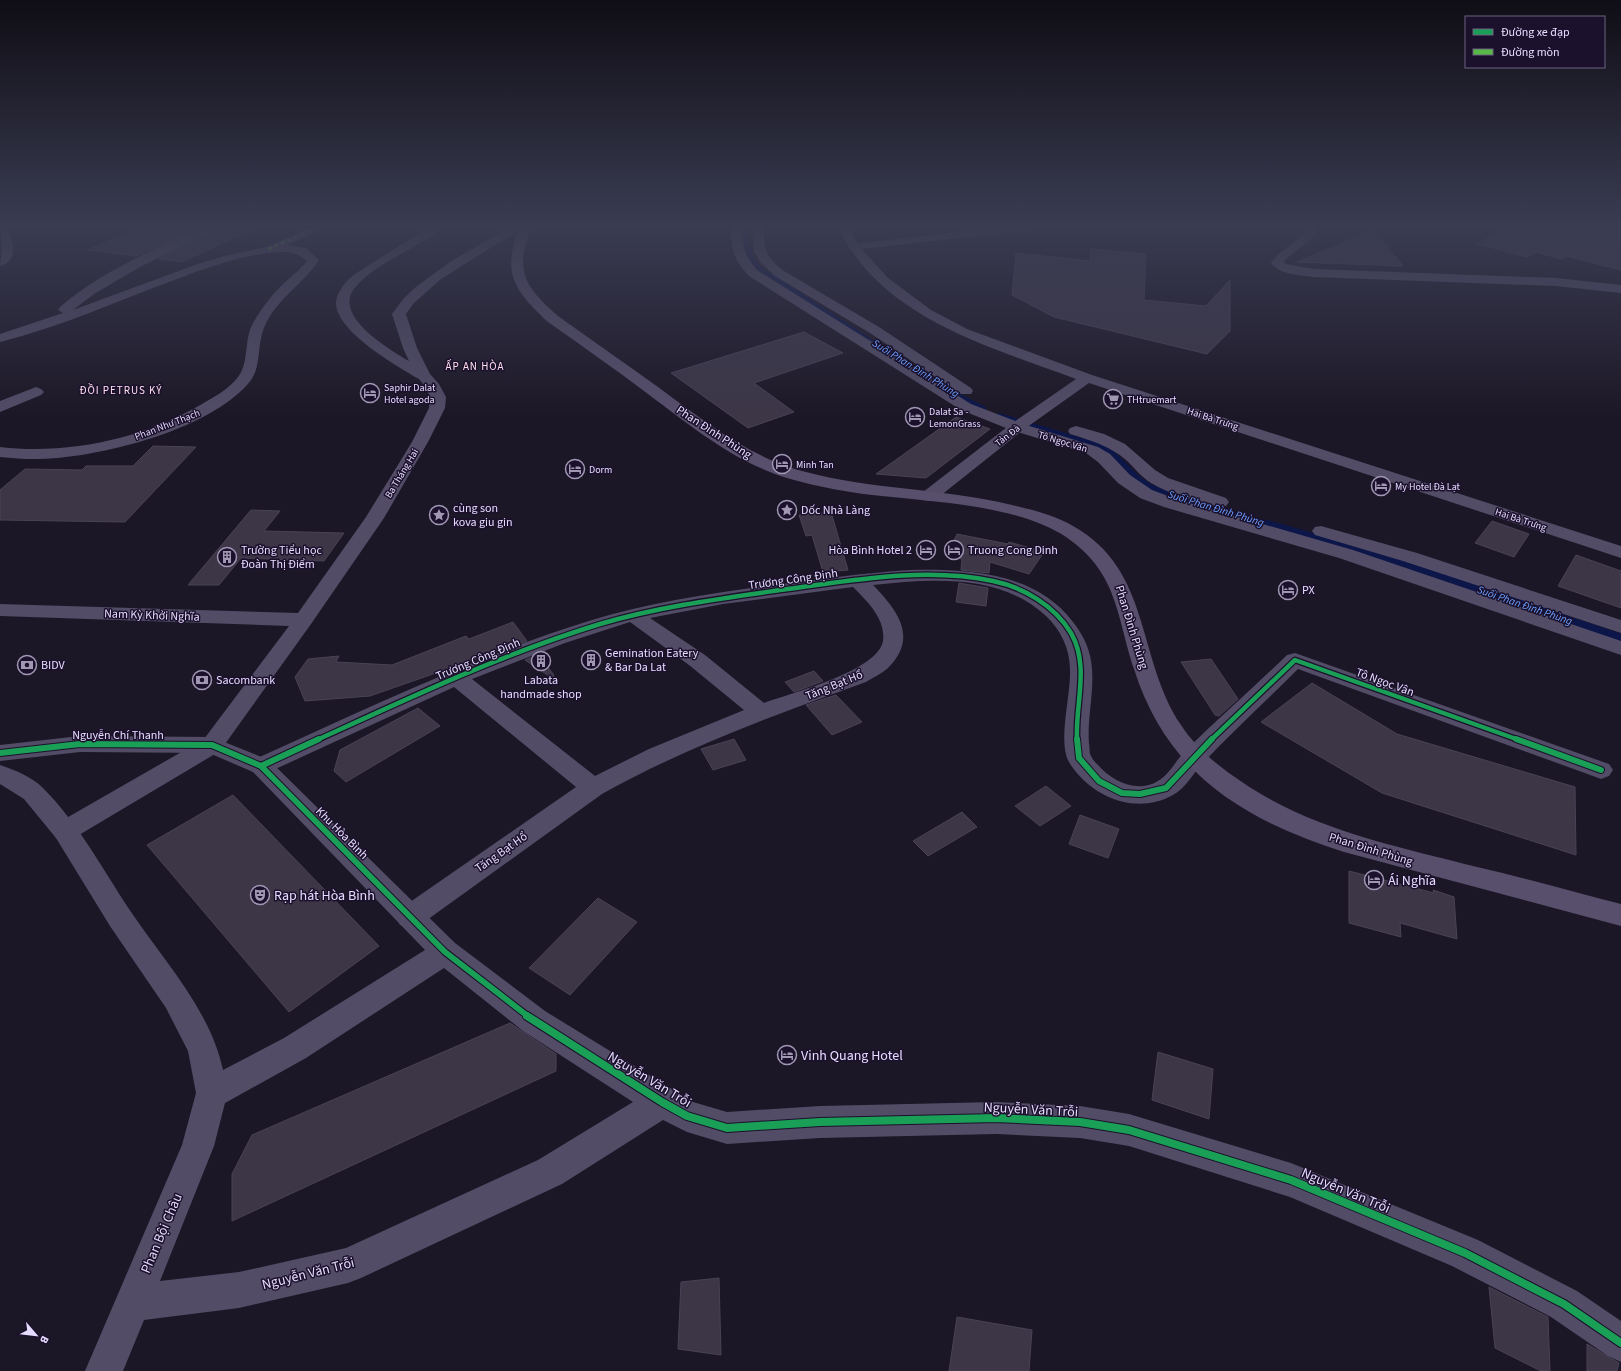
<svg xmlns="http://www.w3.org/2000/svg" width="1621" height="1371" font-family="'Source Sans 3',sans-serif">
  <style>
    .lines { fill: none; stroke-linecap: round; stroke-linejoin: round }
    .stream-far2 { stroke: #0c1649; stroke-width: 4.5 }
    .stream-far1 { stroke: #0c1649; stroke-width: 6 }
    .stream { stroke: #0c1649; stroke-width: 8 }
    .building { fill: #3c3647; stroke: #4a4258 }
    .minor { fill: #524c67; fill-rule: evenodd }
    .tertiary { fill: #524c67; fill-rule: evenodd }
    .secondary { fill: #574f6c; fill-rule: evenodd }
    .quiet { stroke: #58b947; stroke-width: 2.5; stroke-dasharray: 4.5 2.5; stroke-linecap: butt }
    .cycleway-far2-casing { stroke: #1b112c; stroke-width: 7 }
    .cycleway-far1-casing { stroke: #1b112c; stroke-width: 8 }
    .cycleway-casing { stroke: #1b112c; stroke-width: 10 }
    .cycleway-far2 { stroke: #1a9f57; stroke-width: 4.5 }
    .cycleway-far1 { stroke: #1a9f57; stroke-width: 6 }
    .cycleway { stroke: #1a9f57; stroke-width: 8 }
    .labels { text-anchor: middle; stroke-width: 3; stroke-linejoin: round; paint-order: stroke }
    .far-poi-label { font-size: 10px; fill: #e6dcff; stroke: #1b112c; text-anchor: start }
    .far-street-label { font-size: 10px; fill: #e6dcff; stroke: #1b112c }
    .far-neighbourhood-label { font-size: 11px; letter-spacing: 1px; fill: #ffdeed; stroke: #1b112c }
    .far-water-label { font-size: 11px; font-style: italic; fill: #6a9fff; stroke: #1b112c }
    .street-label { font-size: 12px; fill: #e6dcff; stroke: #1b112c }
    .poi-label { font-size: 12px; fill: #e6dcff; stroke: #1b112c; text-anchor: start }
    .near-poi-label { font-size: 14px; fill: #e6dcff; stroke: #1b112c; text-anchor: start }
    .near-street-label { font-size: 14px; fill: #e6dcff; stroke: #1b112c }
  </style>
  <rect width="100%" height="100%" fill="#1c1726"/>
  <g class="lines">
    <path class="stream-far2" d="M746,225C745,242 747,256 760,269L895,357"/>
    <path class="stream-far1" d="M894,356L907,364
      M954,394L983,409
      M999,416L1099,446L1114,455L1137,478L1150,487L1176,498L1271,525"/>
    <path class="stream" d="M1267,524L1378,555L1621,638"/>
  </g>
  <path class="building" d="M147,225H207L136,256L88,250Z
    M227,225H261L182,262L159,259Z
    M1513,225H1621V270L1566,256L1561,259L1536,252L1527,257L1477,244Z
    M1374,230L1403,266L1297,262Z
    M1091,249L1146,254L1144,300L1206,306L1230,280V331L1207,354L1054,317L1012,295L1016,253L1090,261Z
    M804,332L843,353L754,383L794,412L748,428L671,373Z
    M956,417L990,429L926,478L876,474Z
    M153,446L196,447L125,522L0,520V490L25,469L82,470L86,466H133Z
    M251,510L280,511L264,531L344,533L324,561L241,558L219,585H188Z
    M831,512L848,570L823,572L812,535L806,536L799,515Z
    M1492,521L1529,534L1514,557L1475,543Z
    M957,534L1008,544L1009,542L1044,552L1029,574L990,562L989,573L961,570L962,559L947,556Z
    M1576,555L1621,571V608L1558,586Z
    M959,583L988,588L986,606L956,602Z
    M513,622L527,641L370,696L305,701L295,677L308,659L339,656L336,662L392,665L466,636L469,639Z
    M538,655L554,675L552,678L525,660Z
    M1211,659L1238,699L1219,716L1215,715L1181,662Z
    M814,671L823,681L794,692L785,682Z
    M1312,683L1397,734L1575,787L1576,855L1382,793L1261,722Z
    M836,695L862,722L832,735L806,705Z
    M418,708L440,726L346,782L334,771L340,750Z
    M734,739L746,760L713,770L701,749Z
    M1046,786L1071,806L1040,826L1015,806Z
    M233,795L379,946L289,1012L147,845Z
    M962,812L977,827L928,856L913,841Z
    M1080,815L1119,829L1108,858L1069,844Z
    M1349,871L1434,893L1433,890L1454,897L1457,939L1400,923L1401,937L1349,923Z
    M598,898L637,922L570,995L529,968Z
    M510,1023L556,1054V1071L232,1221V1174L252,1135Z
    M1158,1052L1213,1069L1209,1119L1152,1100Z
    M719,1278L721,1355L678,1349L681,1282Z
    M1489,1287L1548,1317L1550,1371H1541L1495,1348Z
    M957,1317L1032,1330L1029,1371H949Z
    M1587,1344L1619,1363L1617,1371H1587Z"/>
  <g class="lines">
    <path class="minor" d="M0,225H4C13,237 21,260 0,266L2,245Z
      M211,225H226L138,268L94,294L73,310L195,265L224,256L267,247L315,225H329L328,227L287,245L306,248L319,260C302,286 271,302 262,334C257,352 261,371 247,385C208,428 114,453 57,458C38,460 19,459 0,457V447C68,455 142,439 202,404C214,397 229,389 238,377C249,363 244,341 252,325C259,312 270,297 281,286C289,278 299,271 307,261C299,254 292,252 282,252C249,253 216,265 185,276C124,298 64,326 0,342V334L63,313L58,310L60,307C97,274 164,243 211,225Z
      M432,225H445C438,234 424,240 415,246C395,258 368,270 354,289C333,316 390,350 409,361L403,348L392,314L404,298L417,286L450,262L513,225H527L441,279L413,304L406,314L417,348L430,374L439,384L446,397L445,408L428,442L384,518L311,624L220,751L74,838L65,841L56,838L52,831L56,824L204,739L289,626L0,616V604L298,613L366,517L412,442L429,408L430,397L425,386L419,379C397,366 335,331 336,302C337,291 346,281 355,274Z
      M732,225H743C742,245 744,256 757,270L971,404L1023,424L1098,447L1110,454L1130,475L1152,490L1176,499L1353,550L1621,641V655L1339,558L1164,507L1140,498L1118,483L1098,462L1086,453L1011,430L961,410L749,276C733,258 730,249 732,225Z
      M752,225H764C763,249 765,256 784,271L879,327L971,388L973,391L971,394H961L870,333L775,276L761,263L754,252Z
      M1017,225H1050L1044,228L854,250L848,247L854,244Z
      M1309,225H1320L1311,239L1285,260L1284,262L1286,264L1314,269L1556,278L1621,285V293L1556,286L1314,277C1300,275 1280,275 1271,263C1281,248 1301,242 1309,225Z
      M36,387L41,389L44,392L41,395L0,412V401Z
      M1076,426L1104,434L1125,444L1155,470L1168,478L1226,498L1229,502L1226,506L1220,507C1197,502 1171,495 1151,483C1141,477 1134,467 1126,460C1110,446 1090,440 1070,434L1068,431L1070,428Z
      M1321,526L1417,553L1621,620V633L1403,561L1315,535L1312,531L1315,527Z
      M910,570C968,569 1035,572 1073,622C1084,636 1091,651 1092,669C1094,694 1087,719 1089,744C1090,748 1089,753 1091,756C1092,759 1096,763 1098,765C1112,781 1137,794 1158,781C1170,774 1176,760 1186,750C1219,718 1254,687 1287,655L1295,653L1609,764L1613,770L1609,776L1601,779L1593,776L1298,669C1267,700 1234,730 1203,763C1193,773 1186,788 1173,795C1139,814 1099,800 1076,772C1073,768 1069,763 1067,758C1059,735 1071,695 1070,670C1070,649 1061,630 1046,616C1000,573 931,579 873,585C898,611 919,638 887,669C881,674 872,678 866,682C775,715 686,747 602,794L420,925L410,929L400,925L396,917L400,909L576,787L454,687L269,772L261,775L253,772L249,766L253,760C364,710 475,656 592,620C648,603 707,594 766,586C814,580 862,573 910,570ZM853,587C867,601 886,619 883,641C878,671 791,693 764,703L705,655L650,618L723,604ZM630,622L689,665L744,710L649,749L595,776L472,679L565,643Z"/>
    <path class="tertiary" d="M837,225H847L859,246L888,278L931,310L967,329L1092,375L1621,546V558L1089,383L1023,430L935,500L929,501L923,500L920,496L923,492L1011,424L1076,379C988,346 880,318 837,225Z
      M80,736L212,737L269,760L455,943L545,1011L693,1102L727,1112L820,1106L996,1102L1080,1106L1129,1114L1291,1163L1478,1240L1577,1291L1621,1321V1362L1608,1356L1551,1317L1452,1266L1290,1197L1129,1146L1080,1138L996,1134L820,1138L727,1144L687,1132L663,1120L562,1184L361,1278L348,1283L239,1308L144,1320L123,1371H85L182,1145L196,1093L188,1051L166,1008L110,926L56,838L24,799L0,784V765C15,770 32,777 43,788C78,823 102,868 129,909C163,960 210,1009 223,1070L284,1038L425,950L253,772L209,753L80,752L0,761V745ZM444,968L523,1031L633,1102L538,1160L346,1248L239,1272L160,1281L214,1146L225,1103L306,1058Z"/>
    <path class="secondary" d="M520,225H532C515,271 522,284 558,316C591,340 625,363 658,387C703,420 747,456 802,471C871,490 943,488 1012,505C1033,510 1054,515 1073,526C1152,570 1136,658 1181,725C1196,748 1219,767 1242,782C1312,830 1396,846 1477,867C1525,878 1573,892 1621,904V926L1344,852C1244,820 1167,774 1134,669C1116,614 1118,573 1066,537C1020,506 937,502 882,496C850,493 818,487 787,478C734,462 691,426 648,394C615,369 582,346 548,322C512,288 502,273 520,225Z"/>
    <path class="quiet" d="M268,249L324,225"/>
    <g class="cycleway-far2-casing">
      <path id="cycleway-far2" d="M317,740C409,698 502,654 600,624C661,606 725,598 788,589C855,580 926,567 993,581C1023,587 1055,606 1071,633C1090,666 1075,704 1077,740
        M1211,740L1295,660L1519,740"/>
    </g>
    <g class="cycleway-far1-casing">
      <path id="cycleway-far1" d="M1077,739L1079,758L1099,781L1122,793L1140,794L1166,788L1212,739
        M1516,739L1601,770
        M0,753L80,744L212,745L261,766L445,952L529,1017
        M261,766L319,739"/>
    </g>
    <g class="cycleway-casing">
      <path id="cycleway" d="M527,1016L662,1102L687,1116L727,1128L820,1122L996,1118L1080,1122L1129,1130L1291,1180L1465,1253L1564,1304L1621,1343"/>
    </g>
    <use href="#cycleway-far2" class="cycleway-far2"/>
    <use href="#cycleway-far1" class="cycleway-far1"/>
    <use href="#cycleway" class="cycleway"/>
  </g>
  <linearGradient id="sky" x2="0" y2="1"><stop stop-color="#0f0d15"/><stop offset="0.54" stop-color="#3a3c52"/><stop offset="1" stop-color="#3a3c52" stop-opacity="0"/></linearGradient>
  <rect width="1621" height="417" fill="url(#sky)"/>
  <defs>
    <g id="hotel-ring" transform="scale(1)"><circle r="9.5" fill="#1b112c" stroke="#9f97b3" stroke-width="1.5"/><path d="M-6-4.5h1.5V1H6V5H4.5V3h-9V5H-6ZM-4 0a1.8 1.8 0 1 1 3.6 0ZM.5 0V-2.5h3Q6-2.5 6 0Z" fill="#9f97b3"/></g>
    <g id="supermarket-ring" transform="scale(1)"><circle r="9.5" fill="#1b112c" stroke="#9f97b3" stroke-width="1.5"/><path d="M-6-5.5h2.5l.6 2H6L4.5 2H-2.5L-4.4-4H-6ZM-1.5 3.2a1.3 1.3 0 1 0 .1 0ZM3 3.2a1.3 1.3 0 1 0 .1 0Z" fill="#9f97b3"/></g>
    <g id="sight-ring" transform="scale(1)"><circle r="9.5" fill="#1b112c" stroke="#9f97b3" stroke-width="1.5"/><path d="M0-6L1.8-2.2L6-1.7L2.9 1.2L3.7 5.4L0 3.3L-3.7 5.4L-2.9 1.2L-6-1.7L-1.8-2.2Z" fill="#9f97b3"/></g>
    <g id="building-ring" transform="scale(1)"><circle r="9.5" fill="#1b112c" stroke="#9f97b3" stroke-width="1.5"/><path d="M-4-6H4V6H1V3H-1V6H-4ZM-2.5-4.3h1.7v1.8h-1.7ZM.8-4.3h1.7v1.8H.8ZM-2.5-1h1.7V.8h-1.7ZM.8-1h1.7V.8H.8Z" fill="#9f97b3"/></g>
    <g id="bank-ring" transform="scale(1)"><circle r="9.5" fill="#1b112c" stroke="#9f97b3" stroke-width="1.5"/><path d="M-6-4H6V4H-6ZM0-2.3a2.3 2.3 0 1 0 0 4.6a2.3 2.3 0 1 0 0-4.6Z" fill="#9f97b3"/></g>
    <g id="theatre-ring" transform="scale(1)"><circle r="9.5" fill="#1b112c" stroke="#9f97b3" stroke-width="1.5"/><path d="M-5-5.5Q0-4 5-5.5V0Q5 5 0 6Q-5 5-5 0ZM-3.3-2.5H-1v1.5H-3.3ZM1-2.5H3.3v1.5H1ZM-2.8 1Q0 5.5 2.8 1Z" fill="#9f97b3"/></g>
  </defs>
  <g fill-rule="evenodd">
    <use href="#hotel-ring" x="370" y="393"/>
    <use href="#supermarket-ring" x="1113" y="399"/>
    <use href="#hotel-ring" x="915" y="417"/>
    <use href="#hotel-ring" x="782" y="464"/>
    <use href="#hotel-ring" x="575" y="469"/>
    <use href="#hotel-ring" x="1381" y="486"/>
    <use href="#sight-ring" x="787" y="510"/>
    <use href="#sight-ring" x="439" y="515"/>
    <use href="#hotel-ring" x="926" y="550"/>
    <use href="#hotel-ring" x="954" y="550"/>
    <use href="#building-ring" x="227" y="557"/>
    <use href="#hotel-ring" x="1288" y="590"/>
    <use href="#building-ring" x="591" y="660"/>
    <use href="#building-ring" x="541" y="661"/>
    <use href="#bank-ring" x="27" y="665"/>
    <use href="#bank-ring" x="202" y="680"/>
    <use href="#hotel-ring" x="1374" y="880"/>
    <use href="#theatre-ring" x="260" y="895"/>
    <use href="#hotel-ring" x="787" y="1055"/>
  </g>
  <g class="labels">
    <g class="far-poi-label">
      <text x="384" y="391">Saphir Dalat<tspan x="384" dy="12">Hotel agoda</tspan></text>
      <text x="1127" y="403">THtruemart</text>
      <text x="929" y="415">Dalat Sa -<tspan x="929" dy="12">LemonGrass</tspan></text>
      <text x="796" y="468">Minh Tan</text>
      <text x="589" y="473">Dorm</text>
      <text x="1395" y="490">My Hotel Đà Lạt</text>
    </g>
    <g class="far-street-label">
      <text transform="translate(1213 418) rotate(18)" y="4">Hai Bà Trưng</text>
      <text transform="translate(167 424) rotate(-21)" y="4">Phan Như Thạch</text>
      <text transform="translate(1007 435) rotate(-38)" y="4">Tản Đà</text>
      <text transform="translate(1063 441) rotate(17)" y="4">Tô Ngọc Vân</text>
      <text transform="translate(401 473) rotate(-59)" y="4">Ba Tháng Hai</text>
      <text transform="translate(1521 519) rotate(18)" y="4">Hai Bà Trưng</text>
    </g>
    <g class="far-neighbourhood-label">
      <text x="475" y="370">ẤP AN HÒA</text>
      <text x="121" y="394">ĐỒI PETRUS KÝ</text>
    </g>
    <g class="far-water-label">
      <text transform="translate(916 368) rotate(32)" y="4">Suối Phan Đình Phùng</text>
      <text transform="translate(1216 508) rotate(17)" y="4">Suối Phan Đình Phùng</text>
      <text transform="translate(1525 605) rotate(19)" y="4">Suối Phan Đình Phùng</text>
    </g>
    <g class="street-label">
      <text transform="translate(714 432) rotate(33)" y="4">Phan Đình Phùng</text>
      <text transform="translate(793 579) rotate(-8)" y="4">Trương Công Định</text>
      <text transform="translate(152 615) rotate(2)" y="4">Nam Kỳ Khởi Nghĩa</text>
      <text transform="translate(1132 627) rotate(73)" y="4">Phan Đình Phùng</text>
      <text transform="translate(478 659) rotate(-23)" y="4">Trương Công Định</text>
      <text transform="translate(1385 682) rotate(20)" y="4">Tô Ngọc Vân</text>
      <text transform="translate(834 685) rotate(-22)" y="4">Tăng Bạt Hổ</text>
      <text x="118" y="739">Nguyễn Chí Thanh</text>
      <text transform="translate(342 833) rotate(45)" y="4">Khu Hòa Bình</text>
      <text transform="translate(1371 849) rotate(17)" y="4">Phan Đình Phùng</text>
      <text transform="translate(501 852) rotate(-35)" y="4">Tăng Bạt Hổ</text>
    </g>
    <g class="poi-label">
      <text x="453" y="512">cùng son<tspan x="453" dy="14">kova giu gin</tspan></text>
      <text x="801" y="514">Dốc Nhà Làng</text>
      <text x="241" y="554">Trường Tiểu học<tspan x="241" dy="14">Đoàn Thị Điểm</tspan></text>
      <text x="912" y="554" text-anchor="end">Hòa Bình Hotel 2</text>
      <text x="968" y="554">Truong Cong Dinh</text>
      <text x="1302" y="594">PX</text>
      <text x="605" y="657">Gemination Eatery<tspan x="605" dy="14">&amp; Bar Da Lat</tspan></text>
      <text x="41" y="669">BIDV</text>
      <text x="216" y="684">Sacombank</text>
      <text x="541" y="684" text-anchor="middle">Labata<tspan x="541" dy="14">handmade shop</tspan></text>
    </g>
    <g class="near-poi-label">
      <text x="1388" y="885">Ái Nghĩa</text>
      <text x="274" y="900">Rạp hát Hòa Bình</text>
      <text x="801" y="1060">Vinh Quang Hotel</text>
    </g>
    <g class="near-street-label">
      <text transform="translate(650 1079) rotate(31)" y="5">Nguyễn Văn Trỗi</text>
      <text transform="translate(1031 1109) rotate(3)" y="5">Nguyễn Văn Trỗi</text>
      <text transform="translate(1346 1190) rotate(23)" y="5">Nguyễn Văn Trỗi</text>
      <text transform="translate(161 1233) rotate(-67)" y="5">Phan Bội Châu</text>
      <text transform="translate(308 1273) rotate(-14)" y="5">Nguyễn Văn Trỗi</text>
    </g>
  </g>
  <rect x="1465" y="16" width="140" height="52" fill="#1b112c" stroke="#6c6280"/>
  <rect x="1473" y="29" width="20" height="6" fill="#1a9f57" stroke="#6c6280"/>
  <text x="1501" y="36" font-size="12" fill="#e6dcff">Đường xe đạp</text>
  <rect x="1473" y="49" width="20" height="6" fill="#58b947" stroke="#6c6280"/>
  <text x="1501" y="56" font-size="12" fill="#e6dcff">Đường mòn</text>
  <g transform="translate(36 1335) rotate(118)" stroke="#1b112c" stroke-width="3" paint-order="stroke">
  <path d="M0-3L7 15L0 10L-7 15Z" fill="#e6dcff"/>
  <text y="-6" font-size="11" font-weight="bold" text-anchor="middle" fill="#e6dcff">B</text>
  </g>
</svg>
